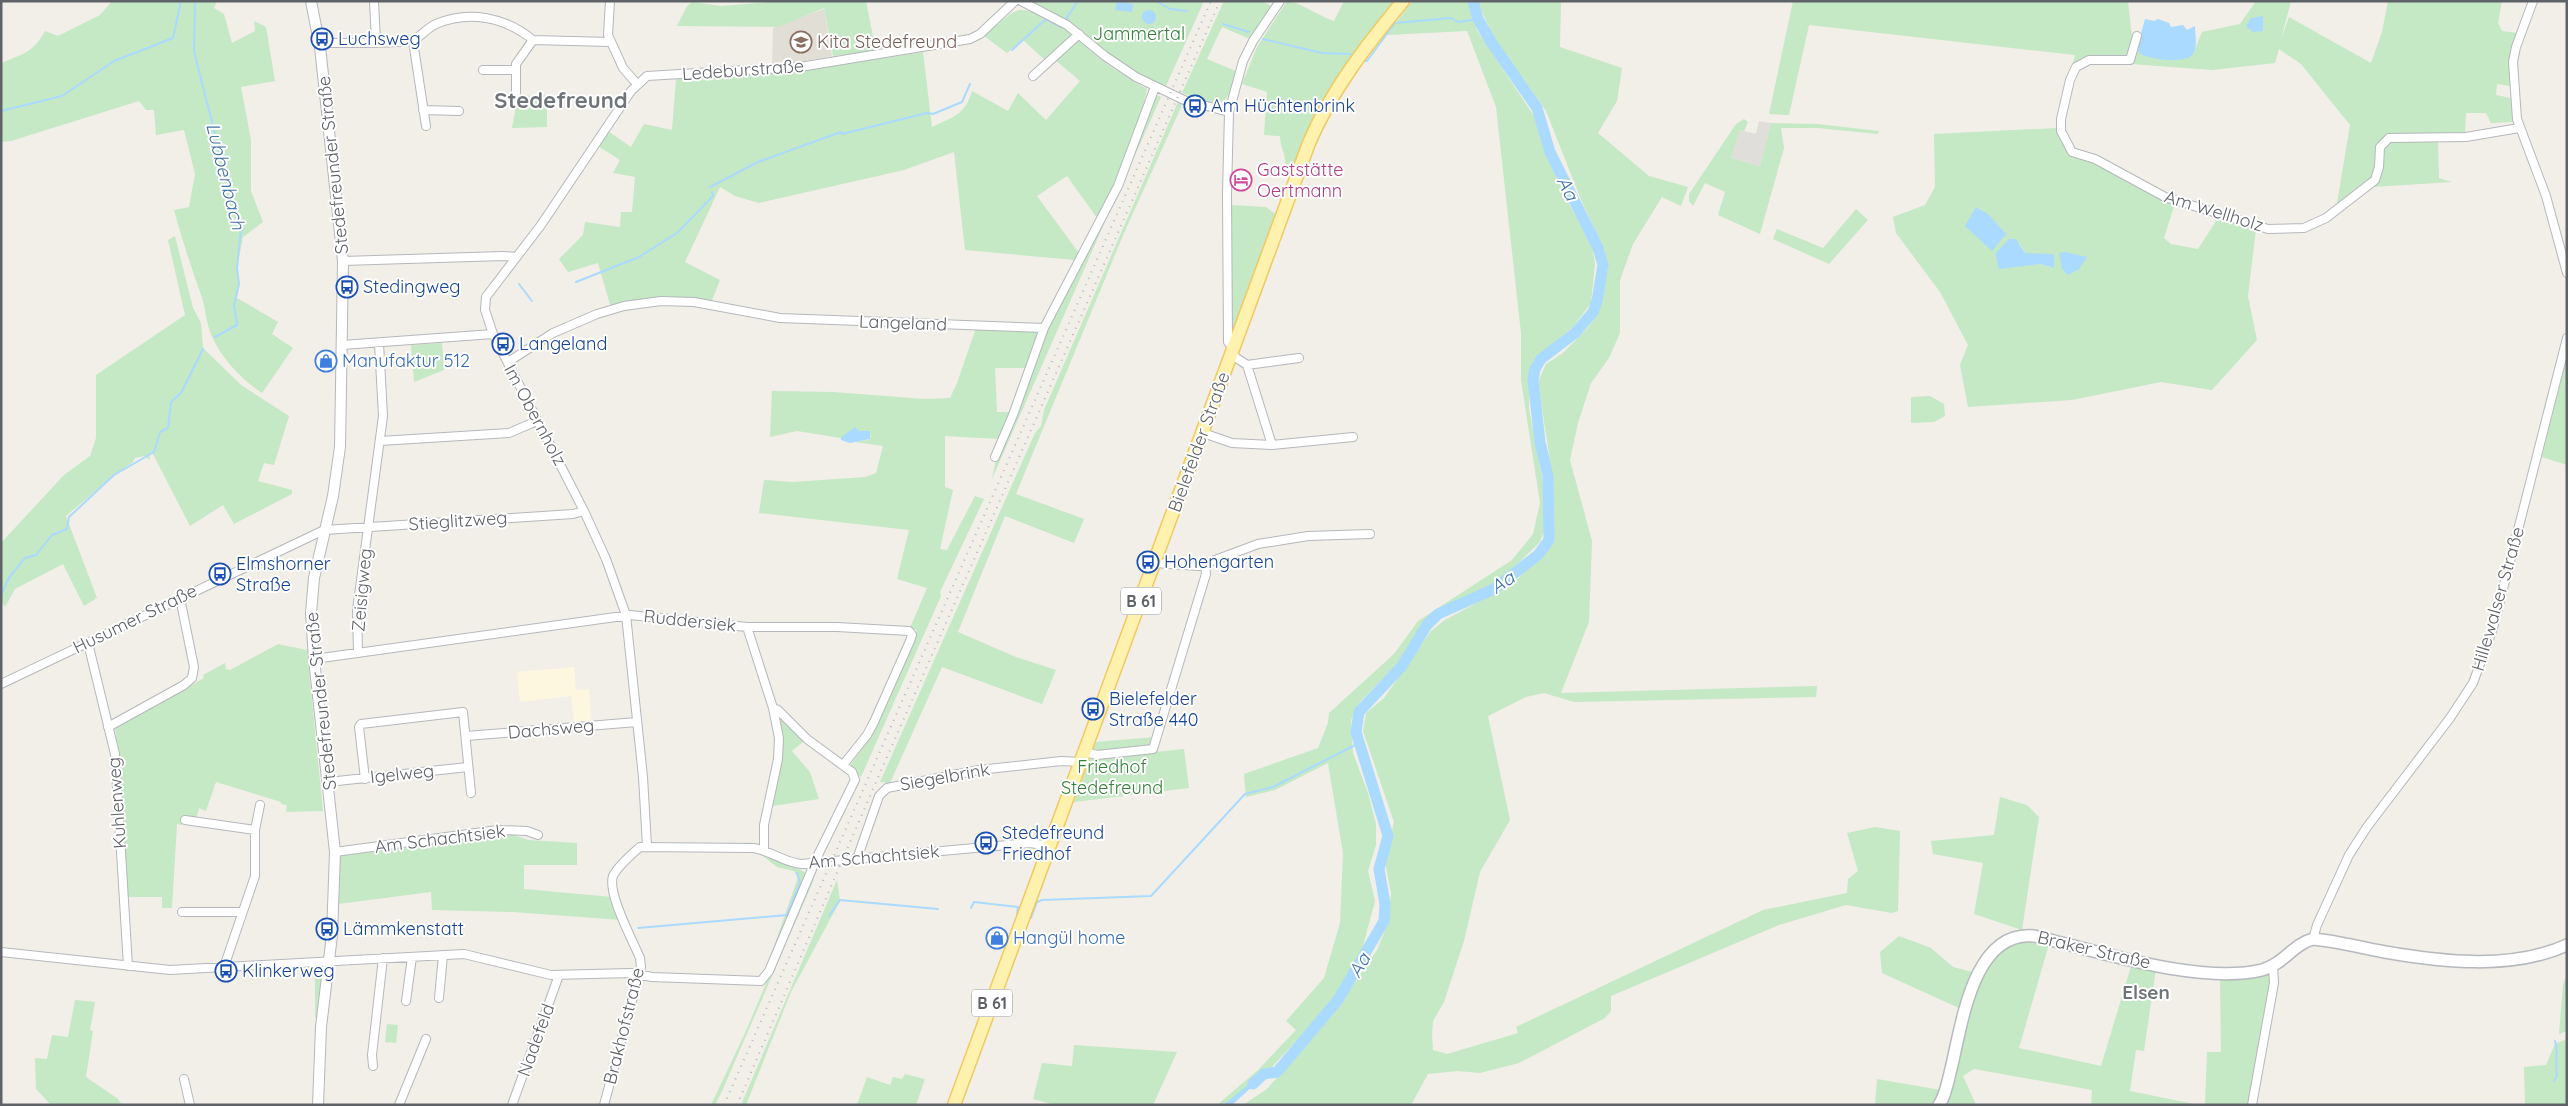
<svg xmlns="http://www.w3.org/2000/svg" width="2568" height="1106" font-family="Quicksand,sans-serif">
  <style>
    .commercial { fill: #fef7e0 }
    .industrial { fill: #e0deda }
    .education { fill: #e1ded6 }
    .green { fill: #c5e8c5; fill-rule: evenodd }
    .water { fill: #aadaff }
    .lines { fill: none; stroke-linecap: round; stroke-linejoin: round }
    .stream { stroke: #aadaff; stroke-width: 2 }
    .river { stroke: #aadaff; stroke-width: 11 }
    .minor-casing { stroke: #b5b8bc; stroke-width: 10 }
    .tertiary-casing { stroke: #b5b8bc; stroke-width: 12 }
    .secondary-casing { stroke: #b6babf; stroke-width: 14 }
    .primary-casing { stroke: #f2c960; stroke-width: 15 }
    .minor { stroke: #fff; stroke-width: 8 }
    .tertiary { stroke: #fff; stroke-width: 10 }
    .secondary { stroke: #fff; stroke-width: 11 }
    .primary { stroke: #fff2af; stroke-width: 12 }
    .rail { stroke: #b6b7b8; stroke-width: 2; stroke-dasharray: 1 6; stroke-linecap: butt }
    .labels { text-anchor: middle; stroke-width: 4; stroke-linejoin: round; paint-order: stroke }
    .shield { fill: #fff; stroke: #8f9295; stroke-width: 1 }
    .shield-label { font-size: 16px; font-weight: bold; fill: #5f6368 }
    .park-label { font-size: 18px; fill: #348238; stroke: #fff }
    .transit-label { font-size: 18px; fill: #164399; stroke: #fff; text-anchor: start }
    .education-label { font-size: 18px; fill: #785e54; stroke: #fff; text-anchor: start }
    .street-label { font-size: 18px; fill: #5f6368; stroke: #fff }
    .hotel-label { font-size: 18px; fill: #b23c85; stroke: #fff; text-anchor: start }
    .shop-label { font-size: 18px; fill: #366cbe; stroke: #fff; text-anchor: start }
    .water-label { font-size: 19px; font-style: italic; fill: #4174aa; stroke: #fff }
    .neighbourhood-label { font-size: 19px; font-weight: bold; fill: #70757a; stroke: #fff }
    .district-label { font-size: 22px; font-weight: bold; fill: #70757a; stroke: #fff }
  </style>
  <rect width="100%" height="100%" fill="#f1efe8"/>
  <path class="commercial" d="M574,667L576,690L589,689L591,721L574,722L571,696L520,702L517,672Z"/>
  <path class="industrial" d="M1759,121L1771,123L1760,166L1731,158L1740,130L1756,134Z"/>
  <path class="education" d="M824,9L832,56L772,67L773,28Z"/>
  <path class="green" d="M112,1H217L214,8L224,14L232,43L255,31L254,21L266,27L275,81L241,87L251,140V191L263,222L243,237L237,268L239,282L237,298L278,322L272,334L293,348L262,393C239,378 213,350 207,321C205,313 205,306 202,298C192,269 182,240 174,210L189,207L195,174L184,130L156,135L154,110H146L139,101L11,141L1,142V63C23,54 33,53 45,31L58,36L100,15Z
    M781,1H866L876,52L833,56L824,8L779,27L677,26L687,6L692,2L721,6Z
    M1027,1H1204L1166,86L1163,84L1157,86L1135,74Z
    M1224,1H1262L1271,6L1250,39L1222,27L1207,59L1236,71C1232,83 1231,104 1214,104L1182,93Z
    M1287,1C1297,1 1321,17 1334,21L1344,1H1396L1294,171H1285C1287,154 1281,152 1280,136L1264,135L1267,92L1242,84L1257,47Z
    M1412,1H1468L1477,30L1534,116L1545,152L1567,200L1592,245L1595,264L1591,303L1573,327L1538,357L1529,376V409L1545,492V528L1540,542L1502,579L1429,618L1399,662L1360,702L1351,720L1353,753L1368,793L1376,824V845L1368,871L1375,901L1363,946L1356,964L1339,992L1317,1019L1269,1070L1226,1103L1217,1105L1258,1070L1296,1030L1286,1021L1324,978L1340,923L1343,853L1328,763L1275,790L1246,797L1244,774L1318,748L1328,723L1329,713L1394,654L1418,621L1512,560L1533,534L1540,503L1521,380V333L1496,107L1467,31L1387,35Z
    M1477,1H1561L1560,47L1622,68L1617,101L1598,133L1649,176L1688,187L1681,206L1662,197L1633,244L1620,280V333L1609,358L1591,383L1578,423L1570,460L1592,541L1589,622L1561,693L1817,686L1816,697L1574,702L1544,693L1526,697L1488,716L1510,820L1480,872L1464,941L1444,1002L1433,1021L1432,1035L1433,1050L1447,1054L1518,1033L1516,1027L1763,910L1847,893L1848,879L1858,871L1847,833L1875,827L1900,831L1898,911L1892,913L1846,905L1779,925L1611,996V1011L1605,1018L1519,1063L1480,1073L1458,1071L1428,1074L1411,1105H1243L1267,1089L1333,1014L1377,950L1388,923L1391,893L1385,862L1394,822L1363,731L1366,713L1384,698L1431,631L1445,620L1515,582L1554,537L1553,480L1538,382L1546,364L1563,353L1589,326L1600,308L1608,268L1604,249L1582,202L1546,111L1494,38Z
    M1793,1H2128L2133,48L2130,58L2094,57L2071,70L2075,55L1809,25L1789,115L1769,114Z
    M2256,1H2291L2281,39L2289,17L2371,63L2382,32L2388,1H2502L2498,23L2502,31L2518,33L2510,59V86L2497,84L2496,95L2511,98L2514,122L2491,123L2486,113H2466L2465,134L2389,135L2383,138L2372,179L2336,209L2350,125L2301,64L2279,49L2275,63L2212,70L2131,64L2137,48L2193,54L2202,32L2240,24Z
    M1019,10C1048,8 1085,47 1107,64C1120,73 1133,81 1147,89C1137,135 1121,178 1097,218L1067,176L1037,196L1079,253L1075,260L965,250L954,152L904,170L759,203L735,196L720,187L685,262L720,280L711,303L668,298L611,308L598,263L568,272L559,259L583,235L585,222L620,227L621,212H632L635,177L613,173L620,160L598,146L608,131L631,147L644,124L672,130L676,79L785,73L923,52L932,127C953,117 965,115 972,91L1008,111L1018,93L1046,120L1080,81L1054,59L1046,61L1023,40L1007,53L984,36L1010,14Z
    M547,95V127L512,128L518,96Z
    M1158,96L1161,97L1124,180L1153,99Z
    M1178,102L1182,105L1124,233L1016,494L1084,519L1074,543L1005,516L958,632L1016,657L1056,670L1042,704L942,667L890,783L880,782L1035,433L1041,426L1044,410Z
    M1744,119L1748,122L1744,131L1740,130L1731,158L1760,166L1771,123L1817,124L1879,131L1878,134L1817,128H1781L1784,148L1760,234L1718,215L1725,192L1705,183L1693,206L1689,201V194L1736,124Z
    M2057,128L2066,147L2175,203L2164,238L2171,244L2198,249L2218,218L2256,229L2248,296L2257,340L2212,390L2161,382L2072,400L1968,407L1960,365L1968,345L1940,292L1896,233L1893,217L1925,205L1935,187L1934,134ZM2019,243L2025,253L2053,268L2040,264L1999,268Z
    M2438,140L2439,178L2452,182L2373,187C2384,173 2376,153 2390,141Z
    M1119,190L992,479L996,460L1040,342Z
    M1230,205L1266,207L1278,216L1231,338Z
    M1856,209L1868,220L1829,264L1773,239L1777,229L1823,248Z
    M175,236L193,308L201,323L203,348L241,385L289,416L274,465L264,463L258,481L292,490V494L234,524L223,505L190,526L152,452L149,454L150,460L144,456L135,458L132,463L113,476L66,516L97,598L84,606L63,564L15,589L5,607L1,600V543L64,475L90,456L96,438V375L185,315L168,240Z
    M976,328L1034,330L1039,336L1027,368H995L997,412H1011L1000,439L945,436V487L953,490L940,549L947,550L975,496L984,499L940,592L941,596L861,777L849,767L871,737L917,630L910,628L927,588L897,579L909,530L759,513L764,480L793,482L865,477L876,473L883,446L855,442L869,440L871,436L867,431H850L841,438L797,431L770,437L772,391L833,392L925,399L950,398L957,383Z
    M442,343L444,370L414,382L411,345Z
    M2567,355V465L2542,457Z
    M1930,396L1944,404L1945,416L1934,422L1911,423V397Z
    M278,644L307,650L323,811L286,812L287,805L281,804V802L216,782L206,811L199,808L196,819L183,817L182,825L177,824L172,908H162V897H126L119,754L115,729L204,678L203,675L225,663L226,669L230,670Z
    M783,719L805,740L792,751L810,772L819,799L773,806L782,753L779,724Z
    M1155,737L1152,746L1099,752L1093,750L1096,742Z
    M1184,749L1189,788L1074,802L1089,759Z
    M2000,797L2027,805L2039,817L2022,930L1974,914L1983,863L1933,854L1931,841L1994,835Z
    M511,834L528,840L577,843V865H524V889L612,897L621,920L513,912L432,910L431,892L338,904L339,859L342,854Z
    M759,853C767,857 802,868 805,873L803,881L769,961L798,877L794,871L777,867Z
    M811,878L814,879L723,1089L715,1105H711L745,1033Z
    M837,880L840,901L791,992L746,1105H741Z
    M1899,936L1931,948L1953,967L1976,973L1961,1009L1882,973L1880,952Z
    M2024,940L2049,944L2019,1048L2101,1066L2132,963L2156,969L2144,1051L2136,1050L2130,1091L2199,1105H2091L2092,1090L1974,1069L1963,1076L1976,1105H1875L1877,1079L1941,1090L1984,971L1998,951Z
    M315,967L320,968L323,975L318,1018H315Z
    M2271,973L2272,986L2249,1105H2205L2207,1052H2221L2220,978L2258,977Z
    M2567,973V1031L2559,1034L2563,985Z
    M75,1000L95,1002L90,1030L93,1031L86,1077L118,1099L122,1105H51L36,1089L35,1058L47,1059L52,1035L68,1037Z
    M387,1024L398,1025L396,1043L385,1042Z
    M2567,1039V1105H2525L2524,1067L2546,1065L2555,1044Z
    M1074,1045L1177,1052L1153,1105H1055L1033,1099L1042,1063L1072,1066Z
    M905,1074L925,1079L916,1105H857L867,1077L890,1085L893,1077L902,1079Z"/>
  <path class="water" d="M1117,1L1133,4L1132,12L1115,10Z
    M1142 17a7 7 0 1 1 14 0a7 7 0 1 1-14 0Z
    M2263,16V31L2253,32L2246,26L2251,18Z
    M2145,19L2154,21L2158,19L2169,23L2171,27L2183,25L2187,30L2195,26C2195,34 2198,47 2193,54C2186,65 2150,59 2140,54L2137,48Z
    M1976,207L1989,215L2006,234L1992,251L1965,226Z
    M2009,239H2016L2025,253L2054,254V268L2040,264L1999,269L1995,254Z
    M2065,252L2087,257L2079,269L2068,275L2062,269L2059,253Z
    M855,427L859,431H870V439L850,443L841,440V437Z
    M1263,1073L1265,1075L1232,1105H1223Z"/>
  <g class="lines">
    <path class="stream" d="M195,1L194,51L223,166L241,228L237,268L239,284L234,305L237,325L215,337
      M1156,1L1170,9L1187,11
      M1066,19L1078,1
      M1223,24L1249,32
      M1263,39L1322,53L1351,54
      M1012,50L1046,19L1061,27
      M1363,61H1367L1395,23L1451,18L1458,22L1478,19
      M1,111L62,96L114,61L173,38L181,1
      M710,187L758,162L841,132L842,134L927,113L933,114L962,102L970,84
      M576,282L639,257L677,233L713,196L712,192
      M519,284L532,301
      M1,596L8,579L25,558L36,555L52,535L67,529L69,517L114,475L154,452L160,432L168,428L171,402L181,393L203,349
      M971,908L974,902L1018,907L1017,914
      M829,916L840,900L938,909
      M1029,918H1031L1037,902L1042,900L1151,896L1245,794L1273,787L1359,743
      M638,928L787,915L800,883L797,873
      M2554,1081L2557,1075C2554,1061 2559,1052 2555,1041"/>
    <path class="river" d="M1253,1084L1264,1074L1277,1072L1338,1000L1384,921L1385,904L1379,869L1388,836L1356,732L1359,712L1402,666L1427,625L1438,614L1494,589L1538,555L1549,540L1548,476L1540,442L1533,380L1535,369L1541,359L1575,333L1593,312L1597,301L1603,265L1598,248L1550,152L1537,108L1491,42L1478,19L1473,1"/>
    <g class="minor-casing">
      <path id="minor" d="M374,1L376,42
        M610,1L608,35L623,68L637,84
        M1021,1L1067,25L1105,56L1136,77L1184,100L1229,112
        M2533,1L2516,47L2513,62L2517,119L2546,196L2567,273
        M2137,36L2130,60H2089L2076,67L2070,80L2061,119V131L2072,152L2095,159L2165,197L2268,229L2304,228L2326,218L2375,180L2379,167L2380,147L2389,138L2466,137L2519,128
        M533,40L610,42
        M413,41L426,126
        M320,47L329,43C342,43 407,44 414,40C421,36 427,28 436,24C469,10 505,17 533,40
        M483,70H516
        M1033,76L1079,34
        M516,93V64L533,40
        M423,110L459,111
        M343,261L503,256L516,257
        M342,345L493,334
        M1234,349L1228,342L1227,194L1229,112L1243,61L1253,41L1280,1
        M1232,355L1247,365L1272,445
        M508,362L553,333L597,314L624,306L661,301L694,302L780,318L1044,328L1118,186L1155,87
        M1247,365L1299,358
        M1203,433L1232,443L1272,445L1353,437
        M380,441L509,433L537,421
        M995,457L1013,415L1044,328
        M1155,563L1199,566L1258,544L1308,536L1370,534
        M747,627L773,708L779,738L778,759L764,825V850
        M88,643L115,754L128,966
        M358,653L357,610L383,416L379,343
        M314,659L630,615L747,627H837L909,631L912,635L910,641L874,722L867,735L843,765
        M1,684L324,530L573,514L584,511
        M108,727L184,685L192,678L194,667L180,598
        M466,736L637,722
        M1085,752L1097,755L1153,749L1206,574L1205,565
        M365,779L359,727L361,724L463,712L471,793
        M328,782L468,767
        M185,820L255,830
        M647,846L643,777L626,615L606,559L584,511L493,334L485,310L486,297L541,225L631,91L647,76L800,67L970,39L980,34L1015,1
        M335,852L498,830L527,831L538,835
        M857,859L879,796L887,788L979,770L1061,761L1081,762
        M182,912H242
        M2313,939L2317,925L2349,855L2367,827L2450,718L2473,683L2493,628L2567,338
        M1,952L170,970L464,954L551,975L631,973L652,977L761,981L769,971L818,855L855,780L852,772L807,739L778,710L773,708
        M224,967L255,876V830L260,805
        M439,998L443,955
        M406,1001L412,957
        M373,1066L372,1055L383,958
        M184,1079L190,1105
        M399,1105L426,1039
        M512,1105L559,975
        M604,1105L641,967L640,958C633,941 607,893 613,876C618,866 632,854 640,847L754,848C771,851 783,862 801,864L1030,843L1050,846
        M2252,1105L2274,983L2273,966"/>
    </g>
    <g class="tertiary-casing">
      <path id="tertiary" d="M311,1L320,47L343,261L340,447L333,496L314,578L311,613L314,659L335,852L332,935L321,1027L318,1105"/>
    </g>
    <g class="secondary-casing">
      <path id="secondary" d="M1939,1105C1946,1095 1948,1080 1951,1069C1962,1024 1973,930 2034,936C2098,951 2199,985 2262,970C2284,964 2293,944 2313,939C2338,941 2361,948 2385,952C2442,962 2512,970 2567,945"/>
    </g>
    <g class="primary-casing">
      <path id="primary" d="M954,1105L1309,143C1332,89 1366,46 1403,1"/>
    </g>
    <use href="#minor" class="minor"/>
    <use href="#tertiary" class="tertiary"/>
    <use href="#secondary" class="secondary"/>
    <use href="#primary" class="primary"/>
    <path class="rail" d="M724,1105L1211,1
      M737,1105L876,782L1220,1"/>
  </g>
  <defs>
    <g id="bus-ring" transform="scale(1.125)"><circle r="9.5" fill="#fff" stroke="#1a4fb4" stroke-width="1.5"/><path d="M-5-6H5V4H4V6H2V4H-2V6H-4V4H-5ZM-3.5-4V0h7V-4ZM-3.5 1.2v1.5H-2V1.2ZM2 1.2v1.5H3.5V1.2Z" fill="#1a4fb4"/></g>
    <g id="school-ring" transform="scale(1.125)"><circle r="9.5" fill="#fff" stroke="#8d6e63" stroke-width="1.5"/><path d="M0-5L7-2L0 1L-7-2ZM-4 1L0 2.5L4 1V4Q0 6-4 4Z" fill="#8d6e63"/></g>
    <g id="hotel-ring" transform="scale(1.125)"><circle r="9.5" fill="#fff" stroke="#d1479c" stroke-width="1.5"/><path d="M-6-4.5h1.5V1H6V5H4.5V3h-9V5H-6ZM-4 0a1.8 1.8 0 1 1 3.6 0ZM.5 0V-2.5h3Q6-2.5 6 0Z" fill="#d1479c"/></g>
    <g id="shop-ring" transform="scale(1.125)"><circle r="9.5" fill="#fff" stroke="#3f7fe0" stroke-width="1.5"/><path d="M-5-2.5h2.3a2.7 3.5 0 0 1 5.4 0H5L5.5 6h-11ZM-1.5-2.5h3a1.5 2.3 0 0 0-3 0Z" fill="#3f7fe0"/></g>
  </defs>
  <g fill-rule="evenodd">
    <use href="#bus-ring" x="322" y="39"/>
    <use href="#school-ring" x="801" y="42"/>
    <use href="#bus-ring" x="1195" y="106"/>
    <use href="#hotel-ring" x="1241" y="180"/>
    <use href="#bus-ring" x="347" y="287"/>
    <use href="#bus-ring" x="503" y="344"/>
    <use href="#shop-ring" x="326" y="361"/>
    <use href="#bus-ring" x="1148" y="562"/>
    <use href="#bus-ring" x="220" y="574"/>
    <use href="#bus-ring" x="1093" y="709"/>
    <use href="#bus-ring" x="986" y="843"/>
    <use href="#bus-ring" x="327" y="929"/>
    <use href="#shop-ring" x="997" y="938"/>
    <use href="#bus-ring" x="226" y="971"/>
  </g>
  <g class="labels">
    <g class="shield">
      <rect x="1121" y="587.5" width="40" height="27" rx="4"/>
      <rect x="972" y="989.5" width="40" height="27" rx="4"/>
    </g>
    <g class="shield-label">
      <text x="1141" y="607">B 61</text>
      <text x="992" y="1009">B 61</text>
    </g>
    <g class="park-label">
      <text x="1139" y="40">Jammertal</text>
      <text x="1112" y="773">Friedhof<tspan x="1112" dy="21">Stedefreund</tspan></text>
    </g>
    <g class="transit-label">
      <text x="338" y="45">Luchsweg</text>
      <text x="1211" y="112">Am Hüchtenbrink</text>
      <text x="363" y="293">Stedingweg</text>
      <text x="519" y="350">Langeland</text>
      <text x="1164" y="568">Hohengarten</text>
      <text x="236" y="570">Elmshorner<tspan x="236" dy="21">Straße</tspan></text>
      <text x="1109" y="705">Bielefelder<tspan x="1109" dy="21">Straße 440</tspan></text>
      <text x="1002" y="839">Stedefreund<tspan x="1002" dy="21">Friedhof</tspan></text>
      <text x="343" y="935">Lämmkenstatt</text>
      <text x="242" y="977">Klinkerweg</text>
    </g>
    <g class="education-label">
      <text x="817" y="48">Kita Stedefreund</text>
    </g>
    <g class="street-label">
      <text transform="translate(743 70) rotate(-4)" y="6">Ledeburstraße</text>
      <text transform="translate(333 165) rotate(-96)" y="6">Stedefreunder Straße</text>
      <text transform="translate(2214 211) rotate(17)" y="6">Am Wellholz</text>
      <text transform="translate(903 323) rotate(2)" y="6">Langeland</text>
      <text transform="translate(535 415) rotate(62)" y="6">Im Obernholz</text>
      <text transform="translate(1199 442) rotate(-70)" y="6">Bielefelder Straße</text>
      <text transform="translate(458 521) rotate(-4)" y="6">Stieglitzweg</text>
      <text transform="translate(362 590) rotate(-85)" y="6">Zeisigweg</text>
      <text transform="translate(2498 599) rotate(-74)" y="6">Hillewalser Straße</text>
      <text transform="translate(135 619) rotate(-26)" y="6">Husumer Straße</text>
      <text transform="translate(690 621) rotate(6)" y="6">Ruddersiek</text>
      <text transform="translate(321 701) rotate(-96)" y="6">Stedefreunder Straße</text>
      <text transform="translate(551 729) rotate(-5)" y="6">Dachsweg</text>
      <text transform="translate(402 774) rotate(-6)" y="6">Igelweg</text>
      <text transform="translate(945 777) rotate(-10)" y="6">Siegelbrink</text>
      <text transform="translate(117 803) rotate(-94)" y="6">Kuhlenweg</text>
      <text transform="translate(440 839) rotate(-7)" y="6">Am Schachtsiek</text>
      <text transform="translate(874 857) rotate(-5)" y="6">Am Schachtsiek</text>
      <text transform="translate(2094 950) rotate(13)" y="6">Braker Straße</text>
      <text transform="translate(624 1026) rotate(-76)" y="6">Brakhofstraße</text>
      <text transform="translate(536 1040) rotate(-70)" y="6">Nadefeld</text>
    </g>
    <g class="hotel-label">
      <text x="1257" y="176">Gaststätte<tspan x="1257" dy="21">Oertmann</tspan></text>
    </g>
    <g class="shop-label">
      <text x="342" y="367">Manufaktur 512</text>
      <text x="1013" y="944">Hangül home</text>
    </g>
    <g class="water-label">
      <text transform="translate(226 176) rotate(76)" y="7">Lubbenbach</text>
      <text transform="translate(1568 188) rotate(63)" y="7">Aa</text>
      <text transform="translate(1502 582) rotate(-34)" y="7">Aa</text>
      <text transform="translate(1359 965) rotate(-60)" y="7">Aa</text>
    </g>
    <g class="neighbourhood-label">
      <text x="2146" y="999">Elsen</text>
    </g>
    <g class="district-label">
      <text x="561" y="108">Stedefreund</text>
    </g>
  </g>
  <rect width="2568" height="1106" fill="none" stroke="#5f6368" stroke-width="5"/>
</svg>
